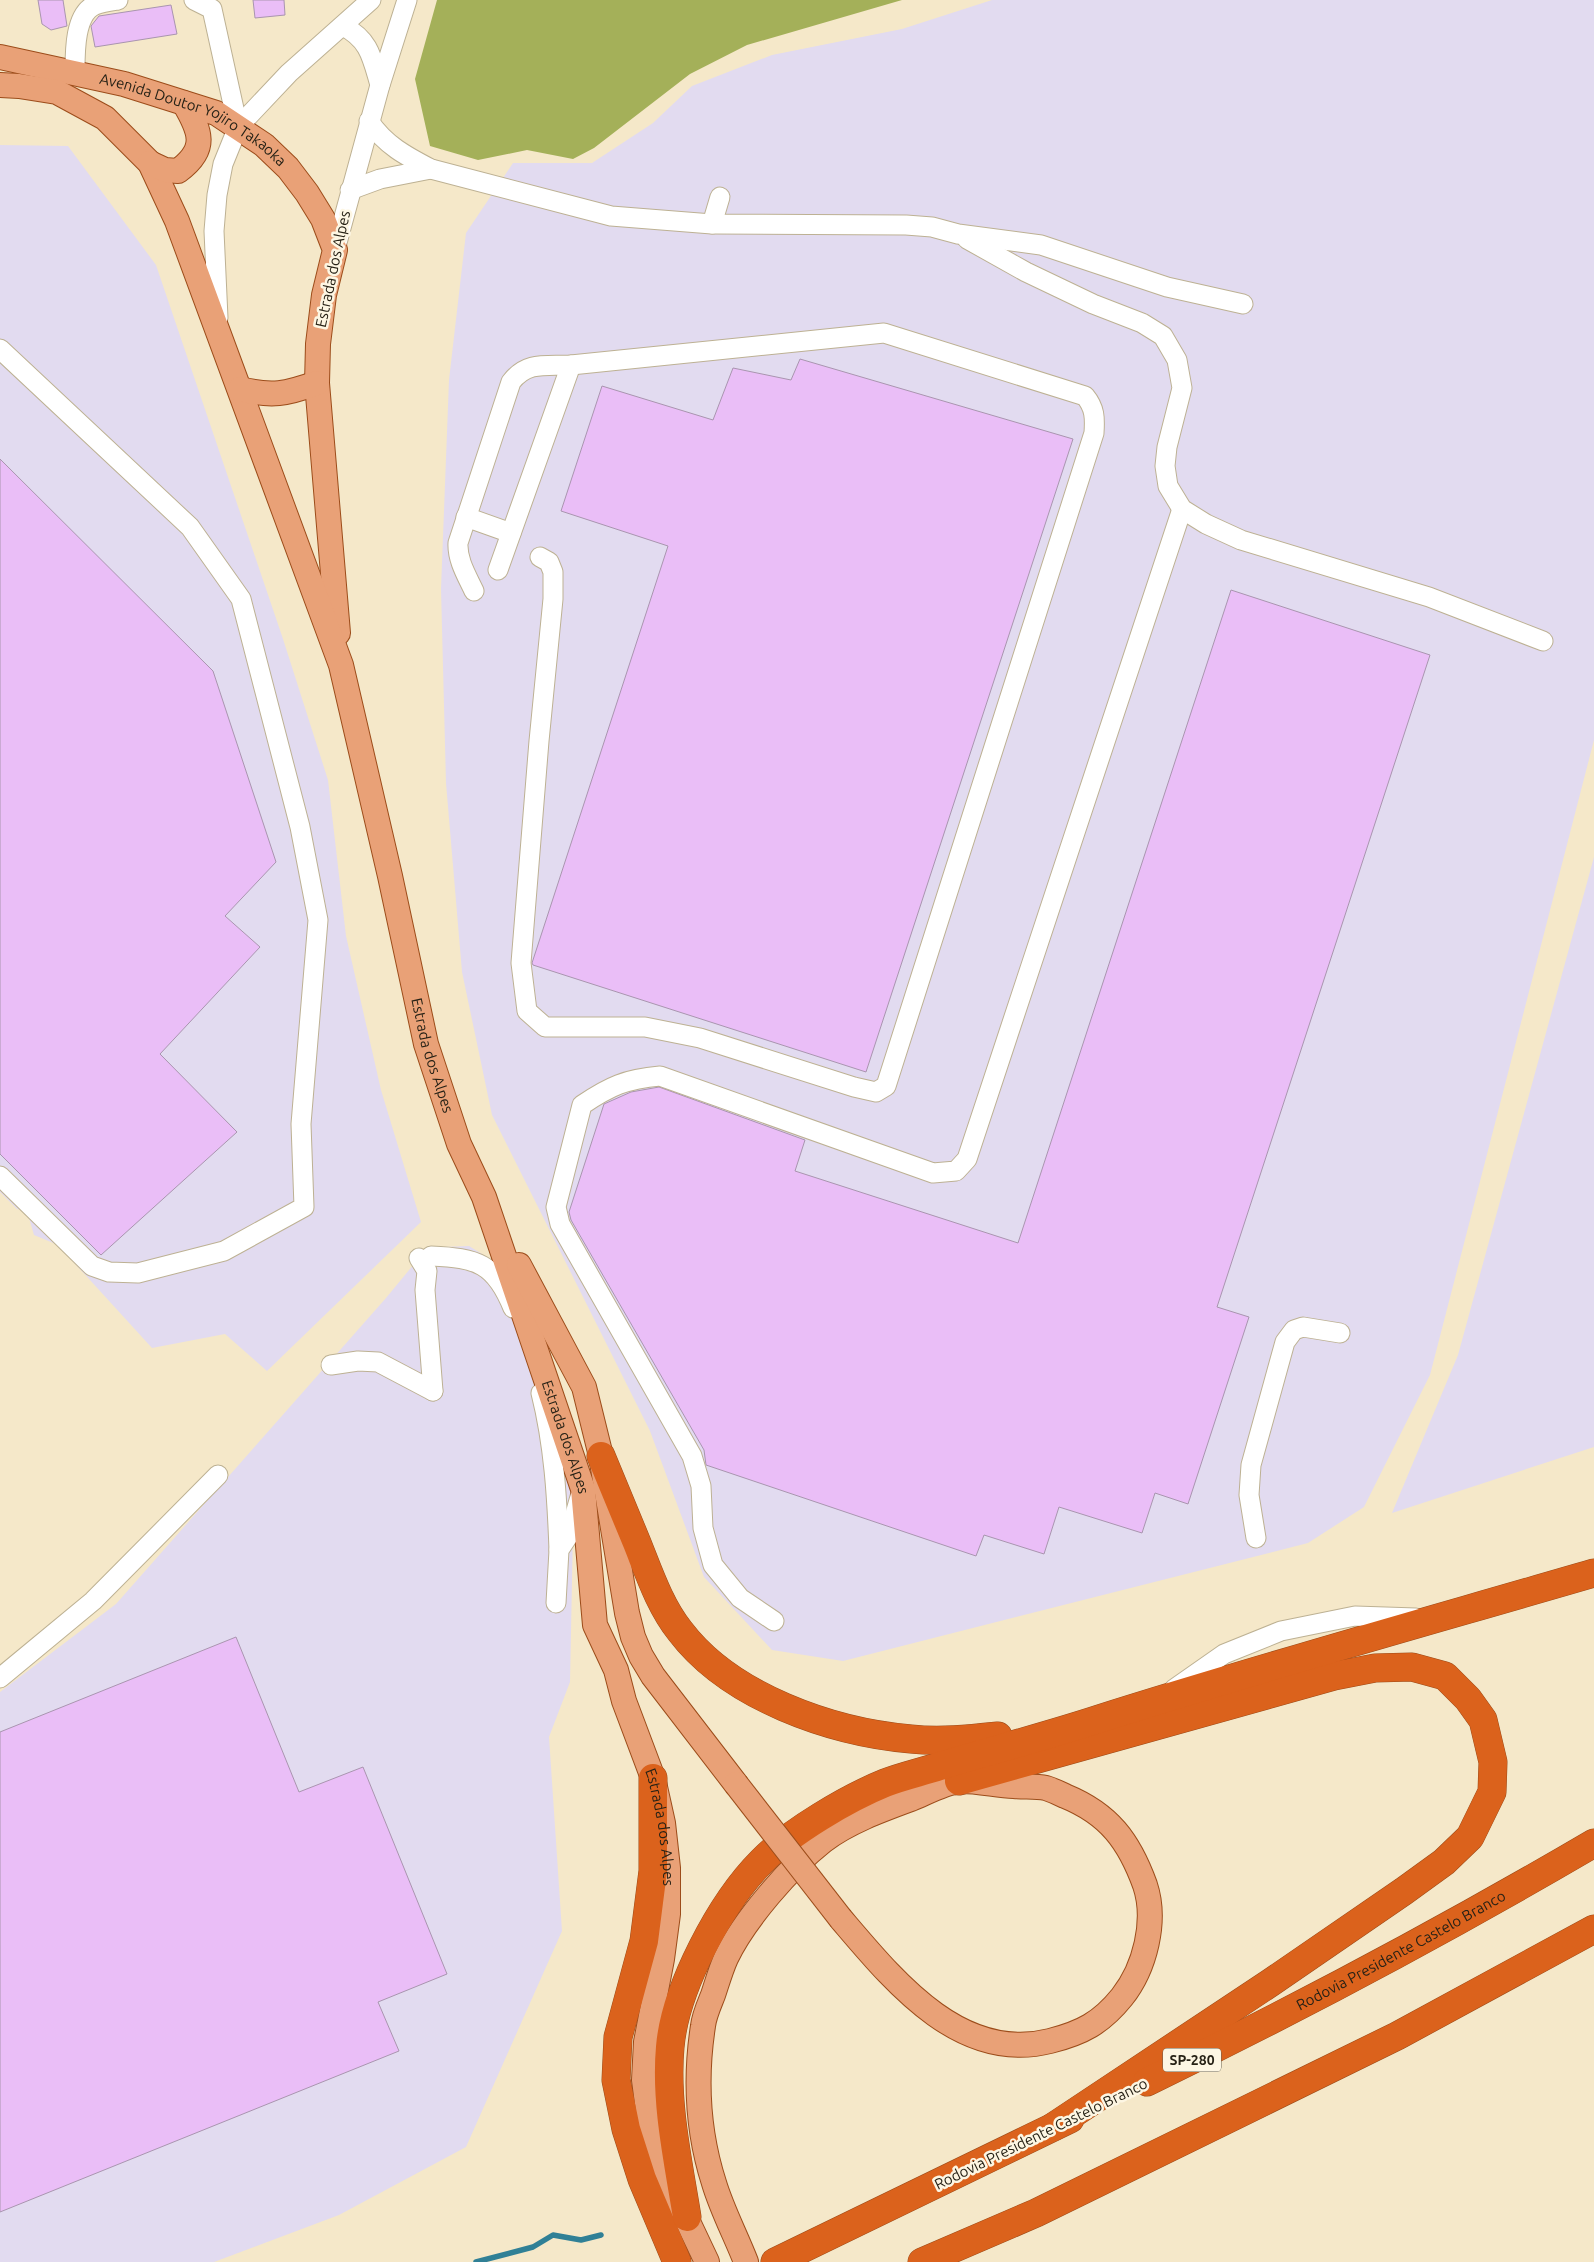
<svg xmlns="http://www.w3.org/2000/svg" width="1594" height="2262" font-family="Ubuntu,sans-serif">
	<rect width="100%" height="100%" fill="#f5e8c9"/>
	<!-- industrial -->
	<g fill="#e2dbf0">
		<polygon points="992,0 1594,0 1594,740 1430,1375 1364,1507 1308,1543 843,1661 772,1650 704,1577 650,1431 492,1115 462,972 446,783 441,589 449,380 466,233 513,163 592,163 653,123 692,86 772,55 902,29"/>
		<polygon points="0,145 68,146 156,265 283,639 328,780 346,936 381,1090 421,1222 267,1371 225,1334 152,1348 58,1245 34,1235 27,1211 17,1209 0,1192"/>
		<polygon points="1594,857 1594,1447 1392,1513 1458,1355"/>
		<polygon points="469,1246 482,1254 545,1364 574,1480 570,1682 549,1737 562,1931 466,2147 339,2215 214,2262 0,2262 0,1692 116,1604 386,1298 419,1258 443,1247"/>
	</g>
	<!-- forest -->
	<polygon fill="#a4b059" points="437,0 902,0 747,45 690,74 594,148 573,159 527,150 478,160 430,146 415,79"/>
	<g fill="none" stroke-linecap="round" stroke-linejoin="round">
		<!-- stream -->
		<polyline stroke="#308096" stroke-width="5.5" points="476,2262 533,2247 553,2235 581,2240 601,2235"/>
	</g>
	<!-- building -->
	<g fill="#eabef7" stroke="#a995af">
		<polygon points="38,0 63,0 67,26 51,30 42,24"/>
		<polygon points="253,0 284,0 285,15 255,18"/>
		<polygon points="171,5 177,34 95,47 91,26 99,16"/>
		<polygon points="800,359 1073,439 866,1072 533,965 532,963 668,546 561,511 602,386 713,420 733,368 791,380"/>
		<polygon points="0,459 213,671 276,862 225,916 260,947 160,1054 237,1132 101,1255 0,1154"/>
		<polygon points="1231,590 1430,655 1217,1307 1249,1317 1188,1504 1155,1493 1142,1533 1059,1507 1044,1554 984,1535 976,1556 706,1465 704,1450 571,1220 569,1212 604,1104 631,1092 659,1087 805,1140 795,1171 1018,1243"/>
		<polygon points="236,1637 299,1792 363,1767 447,1974 378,2002 399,2051 0,2212 0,1732"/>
	</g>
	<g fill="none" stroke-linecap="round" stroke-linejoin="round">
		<!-- minor casing -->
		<g stroke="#bdb193" stroke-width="21">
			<g id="minor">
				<polyline points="194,0 212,9 238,127 223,164 217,195 214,231 218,318"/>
				<path d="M343,26C370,40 372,58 380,85"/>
				<path d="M75,74C75,54 74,14 95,5C102,2 111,1 118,0"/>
				<path d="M369,121C385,145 406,156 431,169L611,216L712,224L906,225L932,227L958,234L1041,245L1167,287L1243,304"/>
				<polyline points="238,127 289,73 371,0"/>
				<polyline points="350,190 380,179 431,169"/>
				<polyline points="712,224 720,197"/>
				<polyline points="967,239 1026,272 1093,304 1142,323 1163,336 1177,360 1182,388 1167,447 1165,466 1168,486 1182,509 1206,524 1241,540 1429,597 1543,641"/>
				<polyline points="335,250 380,85 407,0"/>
				<polyline points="0,349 190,527 241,599 300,827 318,920 301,1124 304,1207 224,1251 138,1273 109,1272 92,1266 0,1176"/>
				<polyline points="466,517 511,533"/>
				<polyline points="498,570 571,365"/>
				<path d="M474,591C467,576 457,560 458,543L511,382C527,361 546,366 571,365L884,333L1085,396C1095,408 1095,418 1094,433L886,1086L876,1092L854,1087L700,1038L645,1027H545L527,1011L521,963L539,741L553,599V572L549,562L540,557"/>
				<path d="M431,1256C477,1258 495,1263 513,1308"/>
				<polyline points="419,1258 427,1271 425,1290 433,1391"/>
				<polyline points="331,1365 358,1361 378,1362 433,1391"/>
				<path d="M541,1393C554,1445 557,1497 559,1550"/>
				<polyline points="1256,1538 1249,1495 1251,1465 1285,1342 1294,1330 1303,1327 1340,1333"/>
				<polyline points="556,1603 559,1550 569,1535 580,1497"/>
				<path d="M774,1621L740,1598L713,1565L703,1528L701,1486L692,1456L560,1224L556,1207L582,1105C610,1086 626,1079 660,1076L933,1173L956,1171L967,1159L1182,509"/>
				<polyline points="0,1678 93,1601 218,1475"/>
				<polyline points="1174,1689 1224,1654 1281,1631 1355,1616 1416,1618"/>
			</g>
		</g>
		<!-- major casing -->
		<g stroke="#9c4c1a" stroke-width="26">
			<g id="major">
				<path id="s1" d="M0,57L124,84L216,113L264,145L288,168L307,193L323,219L335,250L324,295L318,344L317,383L338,633"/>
				<path id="s2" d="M0,85L19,86L57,92L105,118L150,163L177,221L341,665L390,876L426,1044L459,1144L484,1197L583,1489L595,1625L616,1670L624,1701L653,1778L663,1823L668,1868V1914L662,1959L646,2042L644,2080L650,2126L664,2171L707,2262"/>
				<path d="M150,163L165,170L178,171C208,149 201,132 184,103"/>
				<path d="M240,389C272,397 286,394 317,383"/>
				<polyline points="519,1265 584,1387 601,1456 627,1613 633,1637 641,1656 653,1676 736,1784"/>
				<path d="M746,2262C736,2236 722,2210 714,2183C698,2133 695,2078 703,2026C704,2016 709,2005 713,1995C717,1983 721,1969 726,1958C744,1920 790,1867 823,1841C848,1822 881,1810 911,1799C926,1793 945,1782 961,1781C978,1781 996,1785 1014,1786C1024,1787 1036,1786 1046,1788C1052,1790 1059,1793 1065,1796C1109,1814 1129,1841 1145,1885C1157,1921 1145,1968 1122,1997C1101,2023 1082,2033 1050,2041C960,2064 893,1980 841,1919"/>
			</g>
		</g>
		<!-- highway casing -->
		<g stroke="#9c4c1a" stroke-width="29">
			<g id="highway">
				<path d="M601,1456C613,1485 625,1514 637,1543C649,1573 660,1606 680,1631C730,1697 831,1732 911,1739C940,1742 969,1739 998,1736"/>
				<polyline points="653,1778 653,1871 644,1941 618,2037 616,2080 626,2129 642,2179 677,2262"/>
				<polyline points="959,1781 1334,1676 1375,1668 1412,1667 1445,1676 1468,1699 1483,1720 1493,1762 1492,1792 1470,1837 1444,1862 1404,1891 1270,1983 1053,2127"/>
				<path id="s3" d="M1147,2082C1299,2008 1449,1928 1594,1843"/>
				<path d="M687,2217C678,2161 665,2103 670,2047C675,1988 721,1902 762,1861C790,1832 848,1798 885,1783C903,1776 922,1772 940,1766C993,1750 1047,1736 1099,1719C1263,1667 1429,1621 1594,1573"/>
				<polyline points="775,2262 1070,2119"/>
				<polyline points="922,2262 1036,2213 1397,2036 1594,1929"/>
			</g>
		</g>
		<!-- minor -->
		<use href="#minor" stroke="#fff" stroke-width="19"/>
		<!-- major -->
		<use href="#major" stroke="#e9a177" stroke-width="24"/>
		<!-- highway -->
		<use href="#highway" stroke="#db621c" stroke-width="28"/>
		<!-- major-bridge casing -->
		<g stroke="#9c4c1a" stroke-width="26" stroke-linecap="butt">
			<polyline id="major-bridge" points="736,1784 841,1919"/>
		</g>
		<!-- major-bridge -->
		<use href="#major-bridge" stroke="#e9a177" stroke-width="24"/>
	</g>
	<g text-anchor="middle" stroke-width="5" stroke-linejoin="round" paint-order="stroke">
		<!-- shield labels -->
		<rect fill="#fdf6e3" stroke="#676254" stroke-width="1" x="1163" y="2048.5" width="58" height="23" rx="4"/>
		<g font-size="14" font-weight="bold" fill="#272216">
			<text x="1192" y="2065">SP-280</text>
		</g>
		<!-- street labels -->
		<g font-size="15" fill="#272216" stroke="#fdf6e3">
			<text dy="5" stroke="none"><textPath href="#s1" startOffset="205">Avenida Doutor Yojiro Takaoka</textPath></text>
			<text transform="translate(333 269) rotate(-78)" y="5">Estrada dos Alpes</text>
			<text dy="5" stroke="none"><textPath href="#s2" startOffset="1114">Estrada dos Alpes</textPath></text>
			<text dy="5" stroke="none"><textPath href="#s2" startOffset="1519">Estrada dos Alpes</textPath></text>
			<text dy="5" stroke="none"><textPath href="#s2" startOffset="1924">Estrada dos Alpes</textPath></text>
			<text dy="5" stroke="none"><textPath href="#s3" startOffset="286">Rodovia Presidente Castelo Branco</textPath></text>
			<text transform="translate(1041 2134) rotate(-26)" y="5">Rodovia Presidente Castelo Branco</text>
		</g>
	</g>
</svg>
